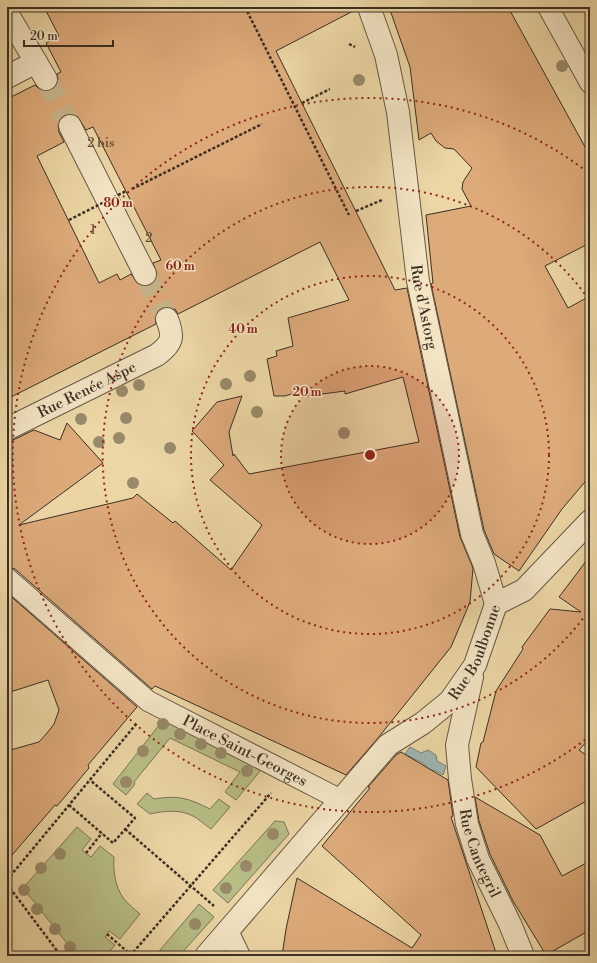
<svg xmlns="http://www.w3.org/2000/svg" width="597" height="963" font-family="'Libre Bodoni',serif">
	<rect width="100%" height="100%" fill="#ecd6a5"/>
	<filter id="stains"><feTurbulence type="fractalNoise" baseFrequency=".005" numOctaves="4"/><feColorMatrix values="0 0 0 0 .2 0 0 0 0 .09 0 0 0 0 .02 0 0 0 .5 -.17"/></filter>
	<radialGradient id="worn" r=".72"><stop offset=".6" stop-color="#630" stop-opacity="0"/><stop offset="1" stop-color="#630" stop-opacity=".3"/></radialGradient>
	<!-- green -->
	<g fill="#b8bd86" stroke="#7a7655">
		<polygon points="163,720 261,770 236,800 225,792 240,772 170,738 134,782 135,784 126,795 113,784"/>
		<path d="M147,793L154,799C179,795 188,798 210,809L219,799L230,807L211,829C205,825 199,819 193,816C180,809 163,811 150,814L137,804Z"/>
		<polygon points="275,821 284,822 289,834 228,903 213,890"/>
		<path d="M77,827L91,839L82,850L91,857L100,846L114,857C113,871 115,887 124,899C128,904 134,909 140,914L120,939L109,931L105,937L115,945L106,956H77L23,888Z"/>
		<polygon points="199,904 214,917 179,956 155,956"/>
	</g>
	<!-- water -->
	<polygon fill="#9eb6b3" stroke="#76807a" points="410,747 421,753 428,750 436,755 437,761 446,766 443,775 434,770 433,771 425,767 426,765 405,754"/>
	<!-- building -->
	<g fill="#ddaa7a" stroke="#3b2f24" fill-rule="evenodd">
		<path d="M44,7H357V9L276,51L395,290L407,288L460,537L473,568L470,602L451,647L378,738L346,775L155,686L152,689L15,569L7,567V441L13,440L34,430L60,440L67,423L103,463L19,525L133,498L137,494L173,523L175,521L231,570L262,525L210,480L224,465L192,431L217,402L242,396L229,432L233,456L234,454L249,474L419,442L403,377L345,394V391L307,396L304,390L285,396H274L267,359L277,356L276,351L293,346L288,318L349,300L320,242L178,314L175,309L170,307H162L158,311L155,316L156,324L7,399V99L35,85L40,90L46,91L52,90L57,85L58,79L57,74L61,72L46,43L59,36ZM71,114L77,116L86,130L93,127L161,260L153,263L157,275L155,281L150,285L144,286L139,285L131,274L120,280L117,274L99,283L37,156L64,142L59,132L58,125L59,120L64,115Z"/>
		<polygon points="389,7 508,7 590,156 590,243 545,266 568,308 590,296 590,476 562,509 519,571 494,554 484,530 431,284 433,283 426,215 471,206 462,189 463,182 472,168 454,149 445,148 436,141 431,133 419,140 410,67"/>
		<polygon points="590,556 590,738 579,750 590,758 590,799 536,829 476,767 481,743 483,742 496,691 523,649 522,647 550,609 581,612 559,597"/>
		<polygon points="7,593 137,707 88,765 89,768 57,806 55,805 7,861 7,751 39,742 47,733 54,724 59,710 48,680 7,693"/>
		<polygon points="401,752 448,780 453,816 451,817 497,956 282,956 286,929 297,878 412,948 421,935 322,846 370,788 368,787 396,755"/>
		<polygon points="475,797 540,835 562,876 590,861 590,930 546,955 513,901 490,854 479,821"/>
	</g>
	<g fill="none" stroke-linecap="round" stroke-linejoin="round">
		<!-- minor-tunnel -->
		<g stroke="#c9b58b" stroke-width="22" stroke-dasharray="22 11" stroke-linecap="butt">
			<polyline points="46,79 70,126"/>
			<polyline points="145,274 167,319"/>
		</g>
		<!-- pedestrian casing -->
		<g stroke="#675944" stroke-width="22">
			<g id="pedestrian">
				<polyline points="548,7 590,83"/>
				<path id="s1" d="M7,578L148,701L341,800"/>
				<polyline points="228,931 240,956"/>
			</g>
		</g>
		<!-- minor casing -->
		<g stroke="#675944" stroke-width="24">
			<g id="minor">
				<path id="s2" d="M369,7L386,55L398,112L418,281L444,402L472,534L484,563L496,604"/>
				<polyline points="7,13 46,79"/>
				<polyline points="7,77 36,62"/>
				<polyline points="70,126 145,274"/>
				<path id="s3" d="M7,429L157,355C173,343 174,337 167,319"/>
				<path id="s4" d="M472,677L457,745L460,779L467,824L478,859L510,924L523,956"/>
				<path id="s5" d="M206,956L388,745L423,723L450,701L475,665L496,604L524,590L590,521"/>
			</g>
		</g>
		<!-- path -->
		<g stroke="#3b2f24" stroke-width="2.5" stroke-dasharray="3 2" stroke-linecap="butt">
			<polyline points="245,7 349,215"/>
			<polyline points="349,44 355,47"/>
			<polyline points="302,103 330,89"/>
			<polyline points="132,189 262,124"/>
			<polyline points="356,211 382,200"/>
			<polyline points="69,805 113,843 135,818 90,780"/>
			<polyline points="125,829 214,906"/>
			<polyline points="86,853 102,833"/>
			<polyline points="7,880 137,723"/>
			<polyline points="7,884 61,956"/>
			<polyline points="107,934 131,955"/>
			<polyline points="130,956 271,793"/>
		</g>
		<!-- pedestrian -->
		<use href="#pedestrian" stroke="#f3e4c4" stroke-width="20"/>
		<!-- minor -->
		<use href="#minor" stroke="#f3e4c4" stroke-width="22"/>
		<!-- path-bridge -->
		<polyline stroke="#3b2f24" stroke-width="2.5" stroke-dasharray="3 2" stroke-linecap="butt" points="69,220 126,191"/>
	</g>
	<!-- trees -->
	<g fill="#988a69">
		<circle cx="562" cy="66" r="6"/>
		<circle cx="359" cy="80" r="6"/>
		<circle cx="250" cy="376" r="6"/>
		<circle cx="226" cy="384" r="6"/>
		<circle cx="139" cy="385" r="6"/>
		<circle cx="122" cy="391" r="6"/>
		<circle cx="257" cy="412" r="6"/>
		<circle cx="126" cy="418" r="6"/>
		<circle cx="81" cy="419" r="6"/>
		<circle cx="344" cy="433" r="6"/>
		<circle cx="119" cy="438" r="6"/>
		<circle cx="99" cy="442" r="6"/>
		<circle cx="170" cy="448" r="6"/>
		<circle cx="133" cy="483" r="6"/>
		<circle cx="163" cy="724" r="6"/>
		<circle cx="180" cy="734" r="6"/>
		<circle cx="201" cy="744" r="6"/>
		<circle cx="143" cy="751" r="6"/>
		<circle cx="221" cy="753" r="6"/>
		<circle cx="247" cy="771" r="6"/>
		<circle cx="126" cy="782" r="6"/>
		<circle cx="273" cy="834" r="6"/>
		<circle cx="60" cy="854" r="6"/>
		<circle cx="246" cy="866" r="6"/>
		<circle cx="41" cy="868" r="6"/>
		<circle cx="226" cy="888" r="6"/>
		<circle cx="24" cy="890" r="6"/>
		<circle cx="37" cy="909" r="6"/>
		<circle cx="195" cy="924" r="6"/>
		<circle cx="55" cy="929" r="6"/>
		<circle cx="70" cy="947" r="6"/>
	</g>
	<!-- distance rings -->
	<circle cx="370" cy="455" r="89" fill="#8f2418" fill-opacity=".12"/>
	<g fill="none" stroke="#8f2418" stroke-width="2" stroke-dasharray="2 4">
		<circle cx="370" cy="455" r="89"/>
		<circle cx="370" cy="455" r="179"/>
		<path d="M590 609A268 268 0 1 1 590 301"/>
		<path d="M590 736A357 357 0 1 1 590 174"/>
	</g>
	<g text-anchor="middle" stroke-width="3" stroke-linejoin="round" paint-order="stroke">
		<!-- number labels -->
		<g font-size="13" fill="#644e3a">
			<text x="101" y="147">2 bis</text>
			<text x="93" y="234">1</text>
			<text x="149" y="242">2</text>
		</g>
		<!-- street labels -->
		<g font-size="15" fill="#3b2f24" stroke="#f3e4c4">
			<text dy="5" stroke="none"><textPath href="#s2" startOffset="306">Rue d'Astorg</textPath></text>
			<text dy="5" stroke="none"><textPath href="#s3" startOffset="89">Rue Renée Aspe</textPath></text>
			<text dy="5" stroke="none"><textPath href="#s5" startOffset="410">Rue Boulbonne</textPath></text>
			<text dy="5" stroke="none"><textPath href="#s1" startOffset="296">Place Saint-Georges</textPath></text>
			<text dy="5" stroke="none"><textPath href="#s4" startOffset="181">Rue Cantegril</textPath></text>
		</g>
	</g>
	<circle cx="370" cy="455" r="6" fill="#8f2418" stroke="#f3e4c4" stroke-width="2"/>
	<g font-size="12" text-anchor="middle" font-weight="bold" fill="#8f2418" stroke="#f3e4c4" stroke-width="3" stroke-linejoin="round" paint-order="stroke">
		<text x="118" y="207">80 m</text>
		<text x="180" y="270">60 m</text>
		<text x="243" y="333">40 m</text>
		<text x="307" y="396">20 m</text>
	</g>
	<!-- margin -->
	<rect width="597" height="963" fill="none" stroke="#ecd6a5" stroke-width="24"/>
	<rect x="8" y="8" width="581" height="947" fill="none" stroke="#3b2f24" stroke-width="2"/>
	<rect x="12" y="12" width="573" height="939" fill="none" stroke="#3b2f24"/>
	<!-- scale -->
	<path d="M24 40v6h89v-6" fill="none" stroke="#3b2f24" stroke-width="2"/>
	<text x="30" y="40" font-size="12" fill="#3b2f24" stroke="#f3e4c4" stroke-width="3" paint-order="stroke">20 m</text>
	<rect width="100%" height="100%" filter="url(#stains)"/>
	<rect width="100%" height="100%" fill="url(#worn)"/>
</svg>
